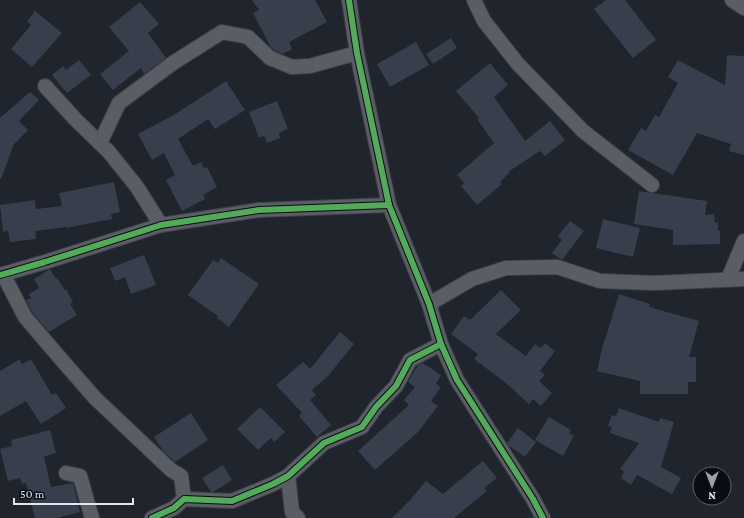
<svg xmlns="http://www.w3.org/2000/svg" width="744" height="518" font-family="'Crimson Pro',serif">
	<rect width="100%" height="100%" fill="#20242c"/>
	<!-- building -->
	<g fill="#373e4c">
		<polygon points="252,0 315,0 327,22 289,42 292,49 283,54 275,51 270,46 253,13 259,10"/>
		<polygon points="606,0 625,0 656,40 633,58 594,9"/>
		<polygon points="140,2 159,24 148,33 166,58 144,74 141,68 113,90 100,74 129,51 109,27"/>
		<polygon points="35,11 62,33 32,67 11,49 31,25 27,21"/>
		<polygon points="451,38 457,48 433,64 426,54"/>
		<polygon points="416,42 429,65 390,87 377,64"/>
		<polygon points="727,55 744,56 744,155 729,151 731,144 697,133 673,175 628,150 641,128 646,131 655,115 659,117 678,83 668,77 678,60 725,85"/>
		<polygon points="79,60 91,75 67,93 52,75 63,66 66,70"/>
		<polygon points="490,63 508,85 494,97 525,141 550,121 565,140 545,156 540,151 508,172 509,173 500,182 502,184 477,205 461,186 464,183 457,175 494,143 477,119 479,118 456,91"/>
		<polygon points="226,81 245,110 215,129 208,119 178,139 193,166 201,162 204,168 207,167 217,187 203,195 205,199 182,211 166,180 175,175 164,153 152,160 138,134 177,113"/>
		<polygon points="30,92 39,100 19,121 28,130 14,144 1,179 0,179 0,118"/>
		<polygon points="277,101 288,129 279,133 280,138 267,143 264,136 259,138 249,112"/>
		<polygon points="114,182 120,212 111,214 112,219 66,228 66,227 35,231 36,239 10,242 8,231 3,232 0,205 35,200 36,209 62,206 59,193"/>
		<polygon points="639,191 707,201 705,215 714,214 715,223 718,222 718,231 720,231 720,244 673,245 673,230 634,224"/>
		<polygon points="603,219 640,228 633,257 596,248"/>
		<polygon points="570,221 584,231 562,260 552,253 562,240 558,236"/>
		<polygon points="144,255 156,285 131,294 125,277 115,281 110,268"/>
		<polygon points="221,258 259,284 229,327 217,318 218,316 188,295 213,260 218,263"/>
		<polygon points="50,269 56,279 57,278 65,290 66,289 73,302 70,304 77,315 49,332 32,312 26,300 31,298 29,294 39,288 34,279"/>
		<polygon points="501,290 521,310 496,334 526,356 535,344 541,348 545,343 555,351 540,371 545,375 539,381 552,393 541,406 533,399 529,404 506,383 474,359 478,354 451,334 464,316 470,320"/>
		<polygon points="619,294 650,304 649,307 699,321 689,357 696,357 696,382 688,382 688,394 640,394 640,381 597,371 604,340 605,340"/>
		<polygon points="340,332 354,344 328,376 312,390 316,395 310,400 331,425 317,437 299,416 302,413 276,385 303,362 310,369"/>
		<polygon points="20,359 22,364 31,359 52,395 56,393 66,408 41,424 26,401 0,416 0,371"/>
		<polygon points="423,363 441,375 436,384 441,387 431,401 438,406 418,432 375,470 358,451 409,405 404,400 415,387 408,382 418,365"/>
		<polygon points="260,407 285,432 274,442 271,438 258,450 237,429"/>
		<polygon points="619,408 659,422 660,418 674,422 661,467 681,478 672,494 637,475 631,485 621,478 624,472 620,469 639,443 610,433 612,427 608,426 612,415 616,416"/>
		<polygon points="191,413 208,440 175,462 164,452 154,437"/>
		<polygon points="549,417 571,430 569,433 574,436 563,456 535,440"/>
		<polygon points="518,428 536,442 525,457 509,446 507,443"/>
		<polygon points="50,430 56,453 44,457 51,487 73,483 80,512 56,518 35,518 26,483 22,484 20,478 8,481 0,449 12,446 11,440"/>
		<polygon points="483,461 497,478 484,488 487,491 454,518 392,518 410,500 426,481 443,494"/>
		<polygon points="223,465 232,480 213,492 211,492 202,478"/>
	</g>
	<g fill="none" stroke-linecap="round" stroke-linejoin="round">
		<!-- street casing -->
		<g stroke="#3e4148" stroke-width="16">
			<g id="street">
				<polyline points="349,0 357,53 389,205 429,304 441,344 457,380 533,499 543,518"/>
				<polyline points="474,0 484,21 518,64 583,131 652,185"/>
				<polyline points="732,0 744,8"/>
				<polyline points="45,86 75,119 109,152 137,187 161,225"/>
				<polyline points="100,143 119,103 173,63 222,32 248,37 270,58 292,67 310,66 357,53"/>
				<polyline points="3,274 25,317 60,358 95,398 171,470 181,476 184,499"/>
				<polyline points="0,275 45,262 161,225 259,210 389,205"/>
				<polyline points="728,279 744,241"/>
				<polyline points="429,304 472,279 506,268 557,267 600,281 654,283 744,279"/>
				<polyline points="66,473 80,476 92,518"/>
				<polyline points="288,476 292,512 298,518"/>
				<polyline points="152,518 174,508 184,499 232,501 273,484 288,476 324,443 362,427 376,407 396,386 410,360 441,344"/>
			</g>
		</g>
		<!-- street -->
		<use href="#street" stroke="#5a5e64" stroke-width="14"/>
		<!-- cycleway casing -->
		<g stroke="#090d13" stroke-width="8">
			<g id="cycleway">
				<polyline points="349,0 357,53 389,205 429,304 441,344 457,380 533,499 543,518"/>
				<polyline points="0,275 45,262 161,225 259,210 389,205"/>
				<polyline points="152,518 174,508 184,499 232,501 273,484 288,476 324,443 362,427 376,407 396,386 410,360 441,344"/>
			</g>
		</g>
		<!-- cycleway -->
		<use href="#cycleway" stroke="#51ab58" stroke-width="6"/>
	</g>
	<!-- north arrow -->
	<g transform="translate(712 486) rotate(180)"><circle r="19" fill="#090d13" stroke="#5f646b"/>
	<path d="M0-3L7 15L0 10L-7 15Z" fill="#9da3ab"/>
	<text y="-6" font-size="11" font-weight="bold" text-anchor="middle" fill="#e1e7f0">N</text>
	</g>
	<!-- scale -->
	<path d="M14 498v6h119v-6" fill="none" stroke="#e1e7f0" stroke-width="2"/>
	<text x="20" y="498" font-size="12" fill="#e1e7f0" stroke="#090d13" stroke-width="3" paint-order="stroke">50 m</text>
</svg>
